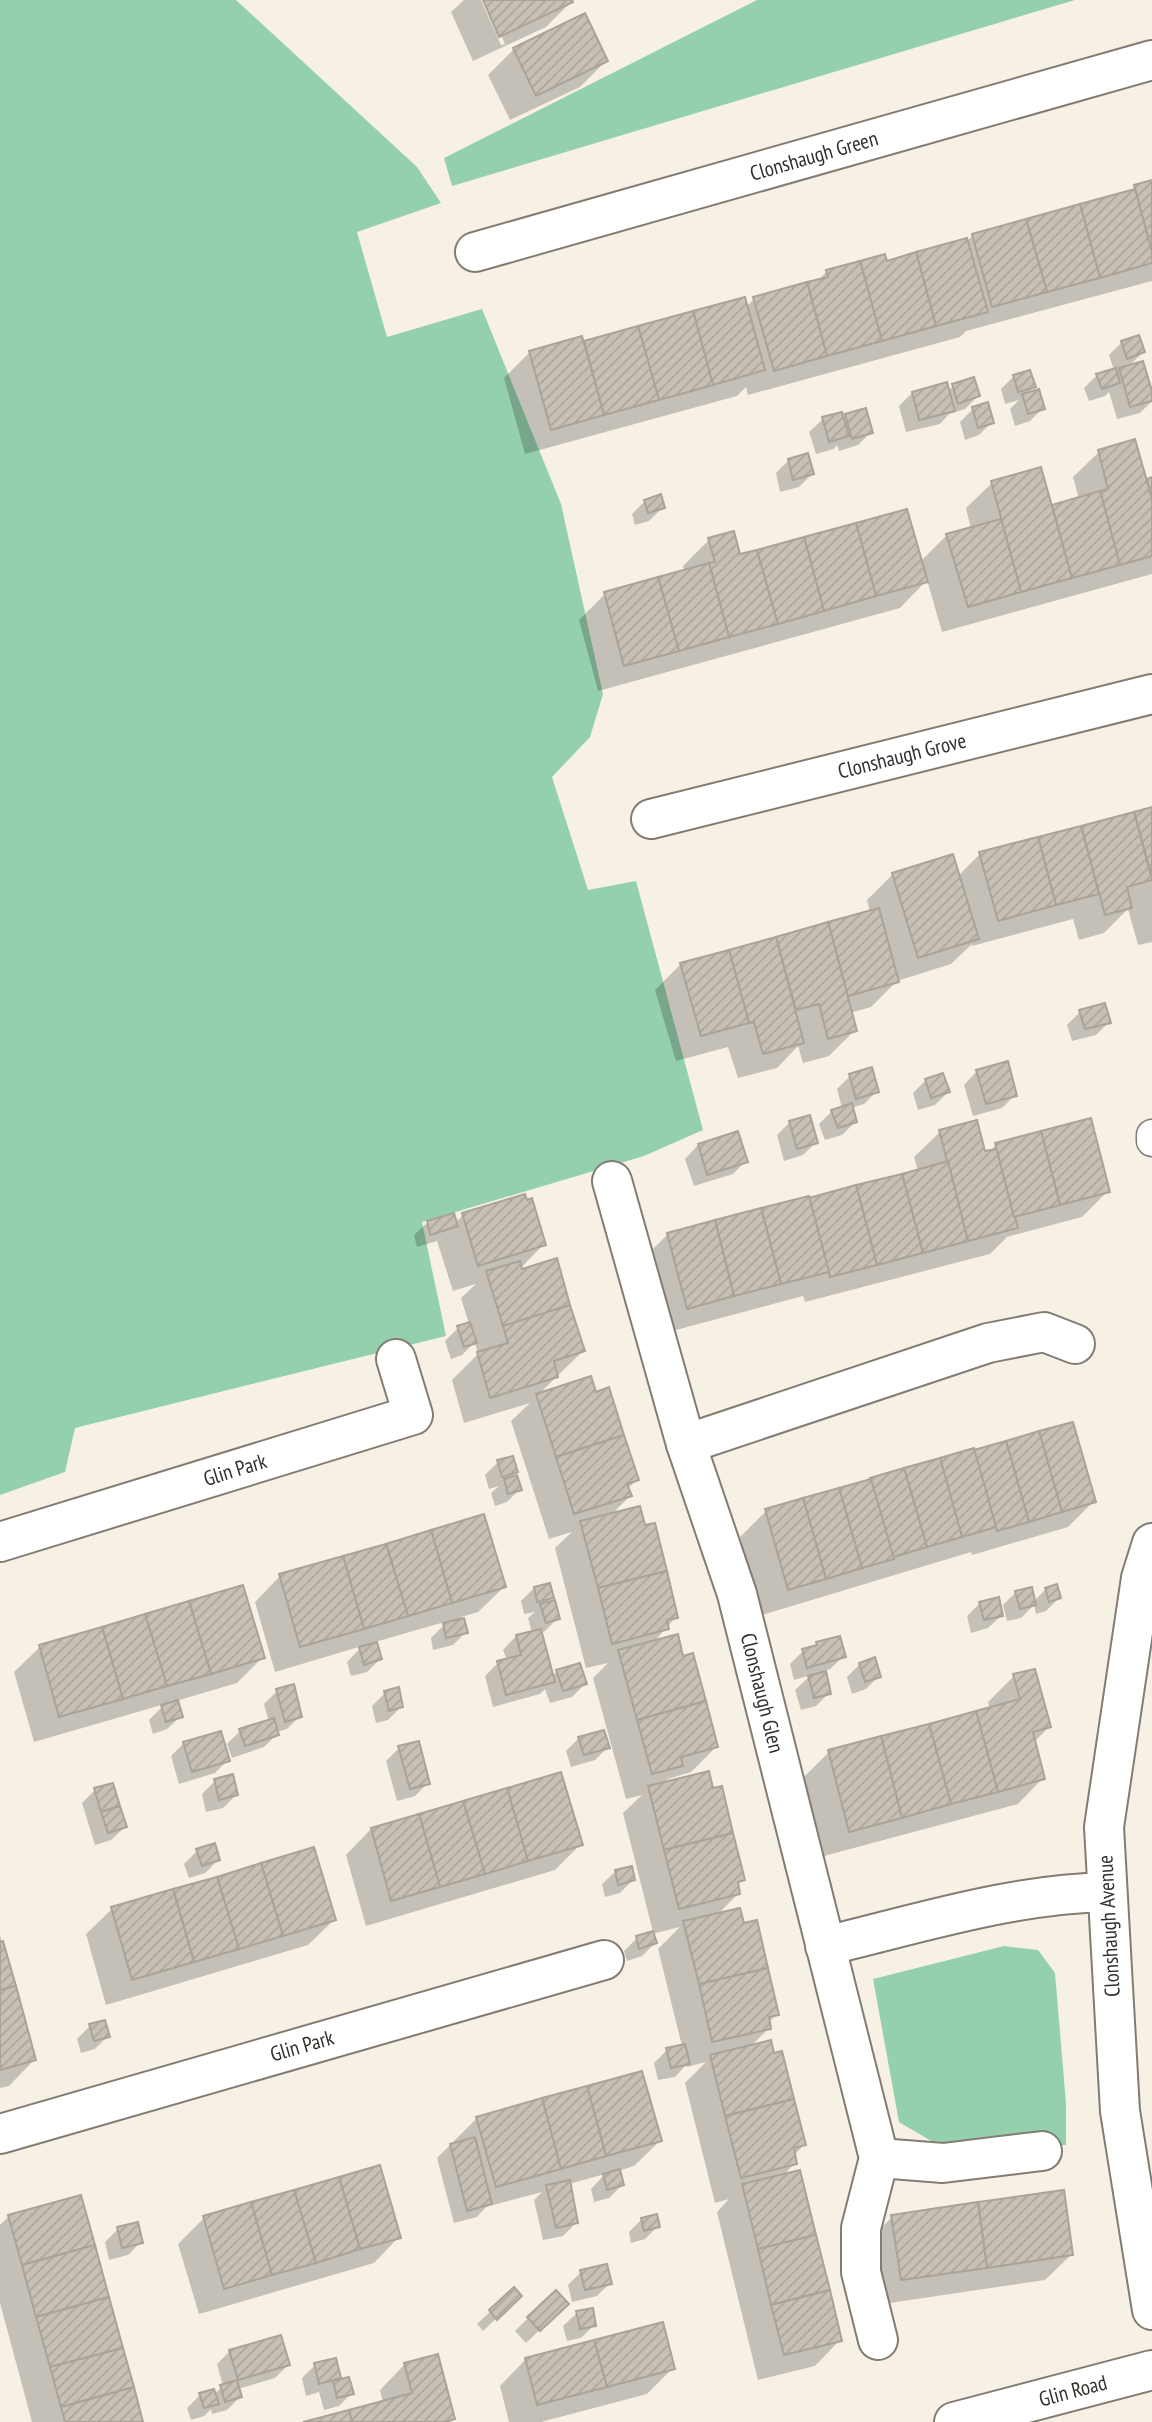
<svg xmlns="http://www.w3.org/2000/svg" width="1152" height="2422" font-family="'PT Sans Narrow',sans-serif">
	<defs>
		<pattern id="building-hatch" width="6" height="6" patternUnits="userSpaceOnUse" patternTransform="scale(1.75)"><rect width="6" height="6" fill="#c6c0b5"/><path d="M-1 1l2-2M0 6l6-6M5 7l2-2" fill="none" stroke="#aba59c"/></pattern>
	</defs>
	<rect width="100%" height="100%" fill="#f7f1e5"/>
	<!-- grass -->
	<g fill="#95d0ae">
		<polygon points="0,0 236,0 417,167 441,203 357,232 387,337 482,309 561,504 603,694 590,737 552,777 588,890 636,881 703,1130 644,1156 422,1222 446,1336 75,1428 65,1472 0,1495"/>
		<polygon points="757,0 1075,0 452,186 444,158"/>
		<polygon points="1004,1946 1038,1950 1055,1973 1066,2103 1066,2145 943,2148 899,2122 873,1979"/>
	</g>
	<!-- shadow -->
	<g fill="#0003">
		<polygon points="464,0 481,0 501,45 505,44 485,0 571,2 546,27 473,61 451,12"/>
		<polygon points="514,49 606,61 580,87 510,120 488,75"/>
		<polygon points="1152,182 1152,281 966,331 960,337 748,395 746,387 737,396 525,454 504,378 530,352 583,343 743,299 746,307 754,299 817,282 827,271 885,263 966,242 973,235 1129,192 1135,187"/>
		<polygon points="1122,342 1143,352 1128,367 1152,397 1152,401 1140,413 1117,419 1109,392 1105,396 1089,401 1084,388 1097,375 1114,370 1109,355"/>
		<polygon points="1014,376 1034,387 1025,395 1043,408 1030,421 1015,426 1010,409 1019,400 1005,404 1001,389"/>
		<polygon points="953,386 978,396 965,409 949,414 940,424 906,432 899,406 912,393 948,391"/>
		<polygon points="973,409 992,422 979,435 965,440 960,422"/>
		<polygon points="841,414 842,419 846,415 871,432 858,445 839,451 837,445 834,449 816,454 809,432 823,419"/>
		<polygon points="1099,452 1145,481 1152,479 1152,574 942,632 927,580 900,608 598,691 579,620 605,594 685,572 683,566 709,540 739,556 920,562 947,535 971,529 966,508 992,483 1051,507 1079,499 1073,477"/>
		<polygon points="789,460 812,474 799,487 780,492 776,473"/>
		<polygon points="645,501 663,507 649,521 635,525 632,514"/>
		<polygon points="1152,809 1152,942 1138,945 1128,909 1104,933 1079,940 1073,919 972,946 972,944 951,964 897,981 871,1007 850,1013 855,1030 829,1056 803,1063 798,1046 777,1068 738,1078 728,1047 676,1061 655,990 681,964 870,912 867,900 892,875 958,876 980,854"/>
		<polygon points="1080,1012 1109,1022 1096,1035 1072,1041 1067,1025"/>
		<polygon points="977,1071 1015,1095 1002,1108 973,1116 964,1085"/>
		<polygon points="850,1076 877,1091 864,1104 851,1108 855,1122 842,1135 825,1140 819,1124 832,1111 842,1108 837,1089"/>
		<polygon points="926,1080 948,1092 935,1105 918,1110 913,1093"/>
		<polygon points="790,1122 816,1142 803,1155 784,1161 777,1135"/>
		<polygon points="940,1132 984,1153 989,1152 996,1145 1108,1191 1082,1217 1007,1237 990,1254 805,1302 803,1296 661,1334 642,1260 668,1234 918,1171 914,1157"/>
		<polygon points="698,1145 746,1161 733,1174 694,1186 685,1159"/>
		<polygon points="463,1215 544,1244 517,1272 583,1351 538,1395 637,1480 627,1489 630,1496 611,1515 676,1617 653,1643 682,1658 716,1747 691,1772 668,1779 663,1784 743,1879 737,1885 738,1894 716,1916 777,2014 768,2023 769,2028 750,2047 804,2145 794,2155 795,2163 783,2176 840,2340 815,2366 758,2380 717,2212 729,2199 715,2203 685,2083 706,2062 687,2067 686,2065 675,2077 658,2080 654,2063 667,2050 682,2046 658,1949 680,1927 652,1934 655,1943 642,1956 627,1961 624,1951 637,1938 653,1932 623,1813 642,1795 626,1799 593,1678 608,1663 586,1668 555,1548 572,1532 549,1539 511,1421 530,1403 464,1423 452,1380 478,1354 475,1342 462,1355 451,1359 445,1341 458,1328 469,1324 461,1298 476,1284 453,1291 437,1241 417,1247 414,1235 428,1222 455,1223"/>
		<polygon points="498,1462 516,1472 509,1479 520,1489 507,1502 495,1506 491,1493 499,1486 489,1489 485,1475"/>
		<polygon points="1094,1501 1068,1527 972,1555 971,1552 762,1615 740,1537 766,1511"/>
		<polygon points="280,1576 504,1587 478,1612 461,1617 466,1632 453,1645 433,1650 431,1638 448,1621 375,1642 380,1659 367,1672 351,1676 347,1662 362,1646 275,1672 255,1602"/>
		<polygon points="534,1588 552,1597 546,1604 558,1618 545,1631 540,1633 552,1677 557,1671 585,1684 572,1697 550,1703 545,1689 540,1694 493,1707 485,1676 498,1663 507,1660 503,1650 516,1636 532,1633 528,1618 535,1612 524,1614 521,1601"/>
		<polygon points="1046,1589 1059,1598 1046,1611 1036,1614 1034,1605 1021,1618 1007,1621 1003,1605 1016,1592 1033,1602"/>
		<polygon points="980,1603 1002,1615 988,1628 971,1633 967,1616"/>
		<polygon points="817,1644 844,1656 830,1669 824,1671 829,1693 816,1706 801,1710 795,1690 811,1675 794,1680 790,1664 803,1651 813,1648"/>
		<polygon points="40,1647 263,1657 237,1683 176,1701 181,1716 167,1729 153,1734 149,1720 165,1704 34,1742 14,1672"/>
		<polygon points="860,1664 879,1676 866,1689 852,1694 847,1677"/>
		<polygon points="1014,1676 1049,1727 1034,1742 1043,1778 1018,1804 824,1856 803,1778 829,1752 990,1709 988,1702"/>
		<polygon points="277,1691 300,1716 287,1729 277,1732 277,1734 264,1747 232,1758 227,1744 240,1731 269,1722 264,1704"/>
		<polygon points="385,1693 401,1707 388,1720 376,1723 372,1706"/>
		<polygon points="579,1738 608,1747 595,1760 571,1767 566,1751"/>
		<polygon points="184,1743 228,1760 215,1773 179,1784 171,1756"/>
		<polygon points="399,1748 428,1783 415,1796 397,1801 386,1761"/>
		<polygon points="215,1781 236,1795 223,1808 206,1812 202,1794"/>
		<polygon points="95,1790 125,1827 111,1840 95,1845 82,1803"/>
		<polygon points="371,1829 581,1844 555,1870 366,1926 346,1855"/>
		<polygon points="197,1851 218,1860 205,1873 189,1878 184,1864"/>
		<polygon points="616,1871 633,1880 620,1893 605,1897 602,1884"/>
		<polygon points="112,1909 334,1920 308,1945 106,2005 86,1934"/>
		<polygon points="0,1935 34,2060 9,2086 0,2088"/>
		<polygon points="104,2022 108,2036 95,2049 81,2053 77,2039 90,2026"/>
		<polygon points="477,2118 660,2141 634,2166 618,2171 622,2185 609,2198 594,2202 591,2189 605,2174 569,2184 576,2223 563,2236 543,2240 534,2200 542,2192 486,2207 477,2217 454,2223 437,2158"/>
		<polygon points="9,2216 141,2422 32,2422 0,2303 0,2225"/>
		<polygon points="892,2217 1071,2255 1045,2280 876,2305 866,2243"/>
		<polygon points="204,2218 399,2237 374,2263 199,2314 178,2244"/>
		<polygon points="642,2219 658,2226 645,2239 631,2243 629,2232"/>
		<polygon points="118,2229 141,2242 128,2255 109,2260 105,2242"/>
		<polygon points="581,2272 610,2283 597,2296 572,2302 568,2285"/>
		<polygon points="514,2289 520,2296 483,2331 477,2324"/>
		<polygon points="577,2313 594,2325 581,2338 567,2341 563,2326"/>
		<polygon points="553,2317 526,2343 515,2331 528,2318"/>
		<polygon points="661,2324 673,2368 647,2394 541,2422 509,2422 500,2386 525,2360"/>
		<polygon points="230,2351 288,2365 275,2378 238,2389 240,2397 227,2410 212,2414 211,2409 204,2416 191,2420 187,2408 200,2395 214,2394 223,2386 217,2364"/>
		<polygon points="334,2360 340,2381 352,2393 339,2406 324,2410 319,2392 306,2396 302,2378 315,2365"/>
		<polygon points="405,2364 453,2419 450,2422 310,2422 383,2403 380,2390"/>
	</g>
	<!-- building -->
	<g fill="url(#building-hatch)" stroke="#a9a398" stroke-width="2">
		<polygon points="483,0 572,0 573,2 499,37"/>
		<polygon points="585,13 608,61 536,96 513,48"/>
		<polygon points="1152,180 1152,252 1134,185"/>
		<polygon points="1135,189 1152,252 1152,263 1100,278 1080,204"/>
		<polygon points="1080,204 1100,278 1047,292 1026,219"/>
		<polygon points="1026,219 1047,292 992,307 972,234"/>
		<polygon points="967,238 988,312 936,326 916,252"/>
		<polygon points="916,252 936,326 882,341 860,261 885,254 887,261"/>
		<polygon points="860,261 882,341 827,356 807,282 828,277 826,270"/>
		<polygon points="807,282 827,356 774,371 753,297"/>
		<polygon points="745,297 765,370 713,385 693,311"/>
		<polygon points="693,311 713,385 659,400 638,326"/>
		<polygon points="638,326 659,400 604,415 584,341"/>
		<polygon points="1139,335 1145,352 1127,359 1121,341"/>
		<polygon points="582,336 604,415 551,430 529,351"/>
		<polygon points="1143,361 1152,391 1152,401 1130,407 1119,368"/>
		<polygon points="1116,368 1120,383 1102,389 1096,374"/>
		<polygon points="1030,370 1036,387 1018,392 1013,375"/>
		<polygon points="974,377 980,396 958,404 952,384"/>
		<polygon points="947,382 955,411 919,420 912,392"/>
		<polygon points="1039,389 1045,409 1028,414 1022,394"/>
		<polygon points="988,402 994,423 978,428 972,407"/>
		<polygon points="866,408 873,433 852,439 845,414"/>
		<polygon points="842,412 849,436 829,442 822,417"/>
		<polygon points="1135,439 1152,499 1152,556 1120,565 1100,491 1108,489 1098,450"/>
		<polygon points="808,453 814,474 793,480 788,459"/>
		<polygon points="1041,467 1072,578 1021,592 991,481"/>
		<polygon points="1152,477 1152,499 1147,479"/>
		<polygon points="1100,491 1120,565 1072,578 1052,505"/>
		<polygon points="661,494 665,508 648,513 644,500"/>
		<polygon points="907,509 928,582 876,596 856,523"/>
		<polygon points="1001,519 1021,592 968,607 946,534"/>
		<polygon points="856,523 876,596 824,611 804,537"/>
		<polygon points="734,531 740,554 757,550 778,624 729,637 709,563 715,562 708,538"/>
		<polygon points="804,537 824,611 778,624 757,550"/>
		<polygon points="709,563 729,637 679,651 658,577"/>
		<polygon points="658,577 679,651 624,666 604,592"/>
		<polygon points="1152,807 1152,877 1134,812"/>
		<polygon points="1134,812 1152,880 1127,887 1132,908 1105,915 1081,826"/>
		<polygon points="1081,826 1099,894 1056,905 1038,837"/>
		<polygon points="1038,837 1056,905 998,921 979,852"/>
		<polygon points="953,854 979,939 918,958 892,873"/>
		<polygon points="879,908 899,982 848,996 828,922"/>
		<polygon points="828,922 857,1031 828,1039 819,1004 796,1010 776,937"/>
		<polygon points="776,937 804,1043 763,1054 754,1022 749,1023 729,950"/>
		<polygon points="729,950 749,1023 701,1036 680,963"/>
		<polygon points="1105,1003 1111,1023 1085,1029 1079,1010"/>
		<polygon points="1008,1061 1017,1096 986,1104 976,1070"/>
		<polygon points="872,1067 879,1092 856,1099 849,1074"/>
		<polygon points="943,1073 950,1092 931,1098 925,1079"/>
		<polygon points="852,1103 857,1122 838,1128 831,1110"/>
		<polygon points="810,1115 818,1143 797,1149 789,1121"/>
		<polygon points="1091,1118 1110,1192 1060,1205 1041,1131"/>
		<polygon points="977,1120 985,1151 997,1149 1018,1228 968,1241 939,1130"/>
		<polygon points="738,1131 748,1162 707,1175 698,1144"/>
		<polygon points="1041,1131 1060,1205 1014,1217 995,1143"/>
		<polygon points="948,1161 968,1241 923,1253 902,1174"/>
		<polygon points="902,1174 923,1253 877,1265 856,1185"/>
		<polygon points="856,1185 877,1265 830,1277 809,1198"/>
		<polygon points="525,1194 527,1200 532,1198 546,1245 478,1266 462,1213"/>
		<polygon points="809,1196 829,1272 781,1284 761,1208"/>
		<polygon points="761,1208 781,1284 734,1296 715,1220"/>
		<polygon points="454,1213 458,1226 430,1235 427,1221"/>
		<polygon points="715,1220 734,1296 687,1309 667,1233"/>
		<polygon points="557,1258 570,1305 503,1326 486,1271 520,1261 522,1269"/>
		<polygon points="570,1305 585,1351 554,1361 558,1377 490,1398 477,1352 508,1343 503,1326"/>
		<polygon points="470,1322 477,1343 464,1347 457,1326"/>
		<polygon points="591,1376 596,1392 609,1387 624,1435 556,1457 536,1394"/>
		<polygon points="1073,1422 1096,1502 1062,1512 1039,1431"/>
		<polygon points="1039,1431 1062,1512 1029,1522 1006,1441"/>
		<polygon points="624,1435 639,1480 627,1484 632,1496 574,1514 556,1457"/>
		<polygon points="1006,1441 1029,1522 997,1531 974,1450"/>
		<polygon points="974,1448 996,1527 962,1537 940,1458"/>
		<polygon points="513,1456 518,1472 502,1477 497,1460"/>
		<polygon points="940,1458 962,1537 927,1547 904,1468"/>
		<polygon points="904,1468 927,1547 893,1557 870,1478"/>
		<polygon points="517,1475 522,1490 508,1494 504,1479"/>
		<polygon points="871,1479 894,1559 862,1568 839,1488"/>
		<polygon points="839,1488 862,1568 826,1579 803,1498"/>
		<polygon points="803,1498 826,1579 788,1590 765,1509"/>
		<polygon points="640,1506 645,1525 655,1523 667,1571 598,1588 580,1521"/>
		<polygon points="484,1514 506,1587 452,1603 431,1530"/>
		<polygon points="431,1530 452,1603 408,1616 386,1544"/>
		<polygon points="386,1544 408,1616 364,1629 343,1556"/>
		<polygon points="343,1556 364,1629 300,1647 279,1574"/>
		<polygon points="667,1571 678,1618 667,1620 669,1629 612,1644 598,1588"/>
		<polygon points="550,1583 554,1598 537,1602 534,1587"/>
		<polygon points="1057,1584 1061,1598 1049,1602 1045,1588"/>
		<polygon points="243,1585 265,1658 211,1674 189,1601"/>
		<polygon points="1032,1587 1036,1605 1020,1609 1015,1591"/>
		<polygon points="999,1597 1003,1616 984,1620 979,1602"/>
		<polygon points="555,1600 560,1619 546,1623 540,1604"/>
		<polygon points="189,1601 211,1674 167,1686 145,1614"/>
		<polygon points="145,1614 167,1686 123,1699 102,1627"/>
		<polygon points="464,1618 468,1633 446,1638 443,1623"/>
		<polygon points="102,1627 123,1699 59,1717 39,1645"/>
		<polygon points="541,1629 555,1682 506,1695 497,1661 521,1655 516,1635"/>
		<polygon points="678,1634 683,1656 693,1653 706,1701 637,1720 618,1650"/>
		<polygon points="840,1636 846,1657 807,1668 802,1649 817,1645 816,1642"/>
		<polygon points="377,1642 382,1659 364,1665 359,1647"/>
		<polygon points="875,1657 881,1677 865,1682 859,1663"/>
		<polygon points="580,1663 587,1684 563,1691 556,1670"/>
		<polygon points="1035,1669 1051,1727 1033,1732 1045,1779 998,1792 976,1711 1020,1699 1013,1674"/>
		<polygon points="826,1671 831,1694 814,1698 808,1676"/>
		<polygon points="294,1684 302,1717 285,1722 276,1689"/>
		<polygon points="399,1687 403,1707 389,1711 384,1691"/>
		<polygon points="178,1700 183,1717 166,1722 161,1705"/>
		<polygon points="706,1701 718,1747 681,1757 683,1766 652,1774 637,1720"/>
		<polygon points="976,1711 998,1792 951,1804 929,1724"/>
		<polygon points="274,1718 279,1735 245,1746 239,1729"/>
		<polygon points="929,1724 951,1804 902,1818 881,1736"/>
		<polygon points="604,1730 610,1748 584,1755 578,1737"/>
		<polygon points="221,1731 230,1761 192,1772 183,1742"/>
		<polygon points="881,1736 902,1818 849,1832 828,1750"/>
		<polygon points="419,1741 430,1784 410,1789 398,1746"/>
		<polygon points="709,1771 713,1788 722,1786 733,1833 664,1850 648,1786"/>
		<polygon points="561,1772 583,1845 528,1861 507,1788"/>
		<polygon points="233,1774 238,1795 219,1800 214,1779"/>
		<polygon points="113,1783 120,1806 101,1812 94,1788"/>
		<polygon points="507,1788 528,1861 485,1874 463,1801"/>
		<polygon points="463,1801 485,1874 440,1887 419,1814"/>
		<polygon points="120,1806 127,1827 108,1833 101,1812"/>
		<polygon points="419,1814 440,1887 391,1901 371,1828"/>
		<polygon points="733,1833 745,1880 738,1882 740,1894 679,1909 664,1850"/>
		<polygon points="215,1843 220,1860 202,1866 196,1849"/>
		<polygon points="314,1847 336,1920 283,1936 261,1863"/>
		<polygon points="261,1863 283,1936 239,1949 217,1877"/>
		<polygon points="632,1866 635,1880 618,1885 615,1870"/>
		<polygon points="217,1877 239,1949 194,1962 173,1889"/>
		<polygon points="173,1889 194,1962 132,1980 111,1907"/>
		<polygon points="740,1908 744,1923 757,1920 768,1968 699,1984 683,1921"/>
		<polygon points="653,1931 657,1943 639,1949 636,1936"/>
		<polygon points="3,1941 16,1986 0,1990 0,1942"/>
		<polygon points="768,1968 779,2015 769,2017 771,2029 712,2042 699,1984"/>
		<polygon points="16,1986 36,2060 0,2070 0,1990"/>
		<polygon points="105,2020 110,2037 94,2041 89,2024"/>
		<polygon points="771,2040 774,2053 782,2051 794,2099 725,2116 710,2055"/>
		<polygon points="685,2044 690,2064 671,2068 666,2048"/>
		<polygon points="642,2071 662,2141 606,2156 587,2086"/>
		<polygon points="587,2086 606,2156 561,2169 542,2098"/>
		<polygon points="542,2098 561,2169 496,2187 476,2117"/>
		<polygon points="794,2099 806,2145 794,2148 797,2164 741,2178 725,2116"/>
		<polygon points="475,2137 492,2204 467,2211 450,2144"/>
		<polygon points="380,2165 401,2238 360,2249 339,2177"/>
		<polygon points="620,2169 624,2185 607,2190 603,2174"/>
		<polygon points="800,2170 816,2235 758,2249 742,2184"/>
		<polygon points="339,2177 360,2249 316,2263 294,2190"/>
		<polygon points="570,2180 578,2223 556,2228 546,2185"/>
		<polygon points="294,2190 316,2263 272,2275 251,2202"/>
		<polygon points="1064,2190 1073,2255 987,2268 978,2202"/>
		<polygon points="81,2195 95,2245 22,2265 8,2215"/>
		<polygon points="251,2202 272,2275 224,2289 203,2216"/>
		<polygon points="978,2202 987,2268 901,2280 891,2215"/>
		<polygon points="657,2214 660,2227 644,2231 641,2218"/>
		<polygon points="138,2222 143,2243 122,2248 117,2227"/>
		<polygon points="816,2235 830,2290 771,2305 758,2249"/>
		<polygon points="95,2245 109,2297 36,2317 22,2265"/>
		<polygon points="607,2264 612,2284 585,2290 580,2270"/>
		<polygon points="514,2287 522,2296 497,2320 489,2310"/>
		<polygon points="556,2290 569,2304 540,2331 527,2317"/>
		<polygon points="830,2290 842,2341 784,2355 771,2305"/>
		<polygon points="109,2297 123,2348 50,2367 36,2317"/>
		<polygon points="593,2308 596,2326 580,2329 576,2311"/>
		<polygon points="663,2322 675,2369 607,2387 594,2340"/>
		<polygon points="281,2335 290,2365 238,2380 229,2350"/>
		<polygon points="594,2340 607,2387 537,2405 525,2358"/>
		<polygon points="123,2348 134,2387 61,2407 50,2367"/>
		<polygon points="438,2354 455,2419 444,2422 352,2422 349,2410 412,2393 404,2363"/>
		<polygon points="336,2358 341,2378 319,2384 314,2363"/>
		<polygon points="349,2377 354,2394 337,2398 333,2381"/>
		<polygon points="237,2380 242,2397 225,2402 220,2385"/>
		<polygon points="134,2387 143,2422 65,2422 61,2407"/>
		<polygon points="214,2389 219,2404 204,2408 199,2393"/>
		<polygon points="349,2410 352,2422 303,2422"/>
	</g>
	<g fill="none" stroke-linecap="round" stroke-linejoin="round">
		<!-- service casing -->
		<g stroke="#827c72" stroke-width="33">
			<polyline id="service" points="1152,1135 1152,1141"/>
		</g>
		<!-- minor casing -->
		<g stroke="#827c72" stroke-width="42">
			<g id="minor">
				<polyline points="475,252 1152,60"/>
				<polyline points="651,819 1152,694"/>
				<polyline points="612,1181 686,1444 737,1594 879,2158 861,2228 861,2272 878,2340"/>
				<polyline points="686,1444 988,1343 1044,1332 1075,1344"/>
				<polyline points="0,1542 413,1415 396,1359"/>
				<path d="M825,1946C917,1924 1011,1894 1107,1892"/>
				<polyline points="0,2134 604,1960"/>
				<polyline points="879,2158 943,2163 1042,2151"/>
			</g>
		</g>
		<!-- tertiary casing -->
		<g stroke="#827c72" stroke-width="42">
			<g id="tertiary">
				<polyline points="1152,1543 1141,1578 1104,1827 1120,2111 1152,2310"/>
				<polyline points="954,2422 1152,2370"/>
			</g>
		</g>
		<!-- service -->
		<use href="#service" stroke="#fff" stroke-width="30"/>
		<!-- minor -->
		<use href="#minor" stroke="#fff" stroke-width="38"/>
		<!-- tertiary -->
		<use href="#tertiary" stroke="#fff" stroke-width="38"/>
	</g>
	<g text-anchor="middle" stroke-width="7" stroke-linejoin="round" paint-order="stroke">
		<!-- street labels -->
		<g font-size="21" fill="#32302b" stroke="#fff">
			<text transform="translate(814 156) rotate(-16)" y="7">Clonshaugh Green</text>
			<text transform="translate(902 756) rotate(-14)" y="7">Clonshaugh Grove</text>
			<text transform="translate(235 1470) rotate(-17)" y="7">Glin Park</text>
			<text transform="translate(762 1693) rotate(76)" y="7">Clonshaugh Glen</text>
			<text transform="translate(1109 1926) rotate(-93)" y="7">Clonshaugh Avenue</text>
			<text transform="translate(302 2046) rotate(-16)" y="7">Glin Park</text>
			<text transform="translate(1073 2391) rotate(-15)" y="7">Glin Road</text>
		</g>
	</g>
</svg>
